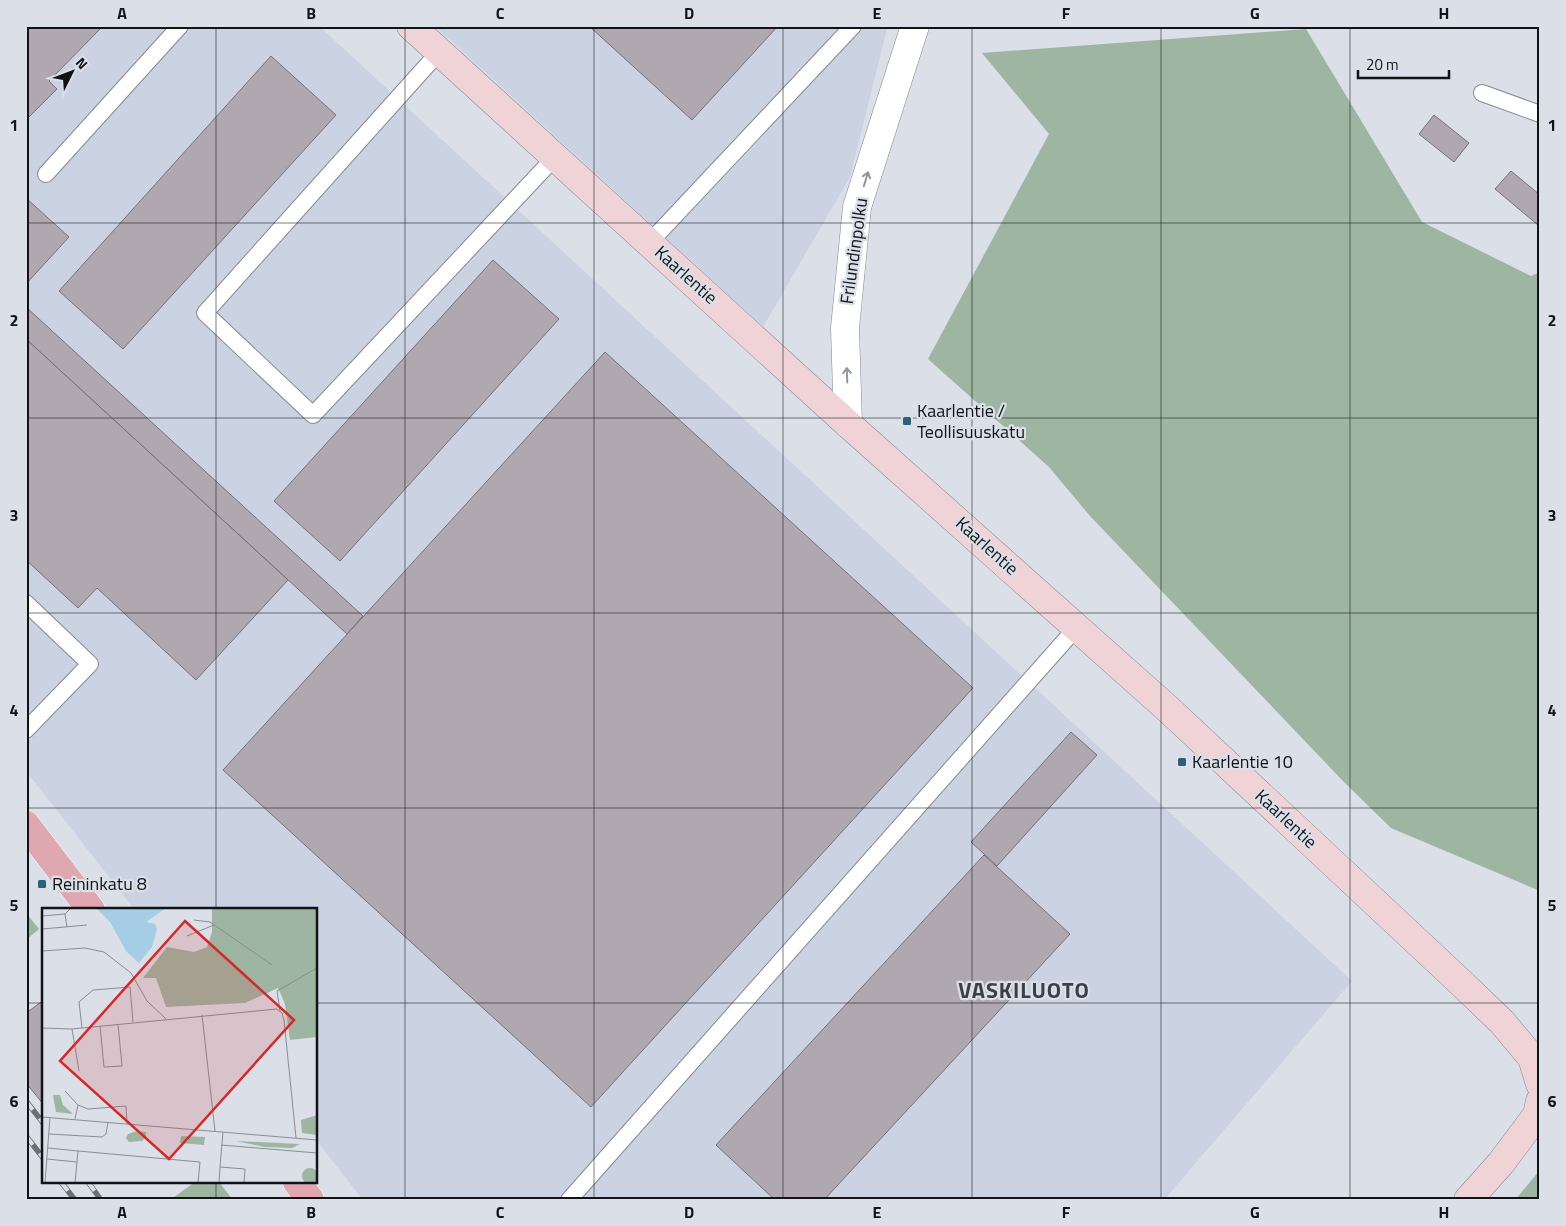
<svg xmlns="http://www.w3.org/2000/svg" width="1566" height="1226" font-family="'Titillium Web',sans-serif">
	<rect width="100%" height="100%" fill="#dadfe8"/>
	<!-- built -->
	<g fill="#cbd3e3">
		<polygon points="26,26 319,26 1352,981 1164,1200 363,1200 316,1140 316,910 135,910 26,771"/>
		<polygon points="435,26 887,26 887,29 850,177 763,327"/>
	</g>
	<!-- green -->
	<g fill="#9db5a1">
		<polygon points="1306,29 1422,222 1531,276 1540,272 1540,891 1391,828 1344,782 1090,516 1049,467 928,359 1049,134 982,53"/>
		<polygon points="26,913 39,929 26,940"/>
		<polygon points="1540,1170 1540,1200 1515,1200"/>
		<polygon points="195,1182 219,1182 233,1200 170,1200"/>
	</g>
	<!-- building -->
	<g fill="#afa8b0" stroke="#777179">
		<polygon points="26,26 103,26 49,81 57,89 26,120"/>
		<polygon points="589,26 778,26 692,120"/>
		<polygon points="271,56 336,115 123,349 59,291"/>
		<polygon points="1434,115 1469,143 1454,162 1419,134"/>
		<polygon points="1511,171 1540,195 1540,224 1538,225 1495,189"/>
		<polygon points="26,198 69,237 26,284"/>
		<polygon points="493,260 559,319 340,561 274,501"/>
		<polygon points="26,307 363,616 347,634 26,339"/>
		<polygon points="26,339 288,580 196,680 97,588 78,608 26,560"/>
		<polygon points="605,352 973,688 591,1107 223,770"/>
		<polygon points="1071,732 1097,755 997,866 971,842"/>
		<polygon points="984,855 1070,934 824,1200 775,1200 716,1145"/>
		<polygon points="44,1000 44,1105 26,1083 26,1013"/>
	</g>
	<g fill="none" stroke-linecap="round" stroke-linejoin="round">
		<!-- lane casing -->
		<g stroke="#858a92" stroke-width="18">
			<g id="lane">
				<polyline points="439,52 205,313 313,415 555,157"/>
				<polyline points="1482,93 1540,114"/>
				<polyline points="46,174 180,26"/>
				<polyline points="650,242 853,26"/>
				<polyline points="26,603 90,664 26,730"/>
				<polyline points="569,1200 1077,627"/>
			</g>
		</g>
		<!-- street casing -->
		<g stroke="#858a92" stroke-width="29">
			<polyline id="street" points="848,424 845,328 857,207 915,26"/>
		</g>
		<!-- secondary casing -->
		<g stroke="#858a92" stroke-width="29">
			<g id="secondary">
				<polyline points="411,26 848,424 1168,709 1456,978 1502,1022 1532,1058 1540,1084"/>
				<polyline points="1468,1200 1501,1163 1537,1115 1540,1101"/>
			</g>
		</g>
		<!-- primary casing -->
		<g stroke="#fff" stroke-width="29">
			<g id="primary">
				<polyline points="26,825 91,910"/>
				<polyline points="297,1182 310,1200"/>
			</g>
		</g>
		<!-- lane -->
		<use href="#lane" stroke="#fff" stroke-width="16"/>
		<!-- street -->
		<use href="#street" stroke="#fff" stroke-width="28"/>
		<!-- secondary -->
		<use href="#secondary" stroke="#efd3d7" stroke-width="28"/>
		<!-- primary -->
		<use href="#primary" stroke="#dfa7b0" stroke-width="28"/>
		<!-- rail casing -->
		<g stroke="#6c6f75" stroke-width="5.5">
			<g id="rail">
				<polyline points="26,1101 44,1124"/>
				<polyline points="26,1136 44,1159"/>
				<polyline points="61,1182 75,1200"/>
				<polyline points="88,1182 101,1200"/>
			</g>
		</g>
		<!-- rail -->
		<use href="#rail" stroke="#dadfe8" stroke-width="4" stroke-dasharray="11" stroke-linecap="butt"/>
	</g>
	<!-- one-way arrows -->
	<defs><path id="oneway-shaft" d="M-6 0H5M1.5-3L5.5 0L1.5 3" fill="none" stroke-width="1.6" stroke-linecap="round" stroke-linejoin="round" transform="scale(1.25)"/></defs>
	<g stroke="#949596">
		<use href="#oneway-shaft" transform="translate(866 179) rotate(-73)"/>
		<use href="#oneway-shaft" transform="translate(847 375) rotate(-92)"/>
	</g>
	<!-- grid -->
	<path fill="none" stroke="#111316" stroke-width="1" stroke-opacity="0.55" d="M216,26V910M405,26V1200M594,26V1200M783,26V1200M972,26V1200M1161,26V1200M1350,26V1200M26,223H1540M26,418H1540M26,613H1540M26,808H1540M26,1003H44M316,1003H1540M216,1182V1200"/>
	<!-- markers -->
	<g fill="#2a627c" stroke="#dadfe8" stroke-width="2">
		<rect x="902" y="416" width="10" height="10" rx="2.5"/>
		<rect x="1177" y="757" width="10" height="10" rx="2.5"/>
		<rect x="37" y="879" width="10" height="10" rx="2.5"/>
	</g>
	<g text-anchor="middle" stroke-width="4.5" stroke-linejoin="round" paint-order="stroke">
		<!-- street labels -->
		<g font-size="18" fill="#111316" stroke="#dadfe8">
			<text transform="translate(854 251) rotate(-82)" y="6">Frilundinpolku</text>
			<text transform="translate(686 275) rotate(42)" y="6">Kaarlentie</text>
			<text transform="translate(987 546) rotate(42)" y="6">Kaarlentie</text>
			<text transform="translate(1286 819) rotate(43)" y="6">Kaarlentie</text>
		</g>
		<!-- poi labels -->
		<g font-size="18" fill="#111316" stroke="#dadfe8" text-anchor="start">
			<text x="917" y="417">Kaarlentie /<tspan x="917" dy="21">Teollisuuskatu</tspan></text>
			<text x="1192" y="768">Kaarlentie 10</text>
			<text x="52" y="890">Reininkatu 8</text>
		</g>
		<!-- district labels -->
		<g font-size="22" font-weight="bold" letter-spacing="1" fill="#3b3f47" stroke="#dadfe8">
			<text x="1024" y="998">VASKILUOTO</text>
		</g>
	</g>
	<!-- overview -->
	<g transform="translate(42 908)">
		<rect width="275" height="275" fill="#dadfe8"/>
		<path d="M170,0H275V129L248,132L243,96L236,80L203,95L124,99L114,70H101L125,39L152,44L165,39L170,24ZM11,187H18L21,197L31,206L14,204ZM275,207V227L260,225L259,212ZM95,223L104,224V229L100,233L87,234L84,230L86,226ZM139,228L163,229L162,237L138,235ZM194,233L258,236L250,240L223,239ZM260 268a8 8 0 1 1 16 0a8 8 0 1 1-16 0Z" fill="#9db5a1"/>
		<path d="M54,0H124L104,14L113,16L115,21L110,39L97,55L84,43L68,14Z" fill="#a5cde6"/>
		<path fill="none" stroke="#8a8d94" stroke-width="1" d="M0,8L23,6M152,12L168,14L230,57M25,19L23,6L29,0M0,21L45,17M145,28L172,17M0,43L43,40L62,44L89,65L105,93L124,111M238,103L235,83L275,60M160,107L173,223M58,118L62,159L80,158L76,116M0,120L30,121L235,101L240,105L242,112L254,230M40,120L37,94L51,82L88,79L91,114M30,121L37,163M23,183L36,197M0,209L275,232M33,211L36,197L46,201L84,198L85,216M181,224L178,259L203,261L202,275M7,226L60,229L64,226L66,214M179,237L275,245M6,240L36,243M5,251L35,254M3,275L8,209M33,275L36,243L158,254L156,275M177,275L178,259"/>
		<path fill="#d62828" fill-opacity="0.15" stroke="#d62828" stroke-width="2.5" d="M143,13L252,112L127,251L18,153Z"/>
		<rect width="275" height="275" fill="none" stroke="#111316" stroke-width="2.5"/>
	</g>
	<!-- border -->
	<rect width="1566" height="1226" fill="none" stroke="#dadfe8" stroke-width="55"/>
	<!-- north arrow -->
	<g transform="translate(72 72) rotate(48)" stroke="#dadfe8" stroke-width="4" paint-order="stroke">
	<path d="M0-4L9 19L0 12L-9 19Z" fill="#111316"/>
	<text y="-8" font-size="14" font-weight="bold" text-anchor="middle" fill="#111316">N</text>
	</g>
	<!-- scale -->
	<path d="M1358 70v8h91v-8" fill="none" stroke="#111316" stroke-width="2.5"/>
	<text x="1366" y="70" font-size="15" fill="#111316" stroke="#dadfe8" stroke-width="4" paint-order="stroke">20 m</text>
	<rect x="28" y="28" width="1510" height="1170" fill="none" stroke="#111316" stroke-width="2"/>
	<g font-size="16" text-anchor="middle" font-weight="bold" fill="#111316">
		<text x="122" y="19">A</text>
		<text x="311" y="19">B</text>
		<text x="500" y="19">C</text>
		<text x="689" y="19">D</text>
		<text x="877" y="19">E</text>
		<text x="1066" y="19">F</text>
		<text x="1255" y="19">G</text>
		<text x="1444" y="19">H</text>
		<text x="14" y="131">1</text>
		<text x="1552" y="131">1</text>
		<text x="14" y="326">2</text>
		<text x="1552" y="326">2</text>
		<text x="14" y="521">3</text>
		<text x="1552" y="521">3</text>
		<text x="14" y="716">4</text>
		<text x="1552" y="716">4</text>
		<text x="14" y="911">5</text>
		<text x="1552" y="911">5</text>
		<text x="14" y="1107">6</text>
		<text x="1552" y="1107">6</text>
		<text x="122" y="1218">A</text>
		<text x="311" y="1218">B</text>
		<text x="500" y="1218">C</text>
		<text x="689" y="1218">D</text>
		<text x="877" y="1218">E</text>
		<text x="1066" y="1218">F</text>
		<text x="1255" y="1218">G</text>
		<text x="1444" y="1218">H</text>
	</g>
</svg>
